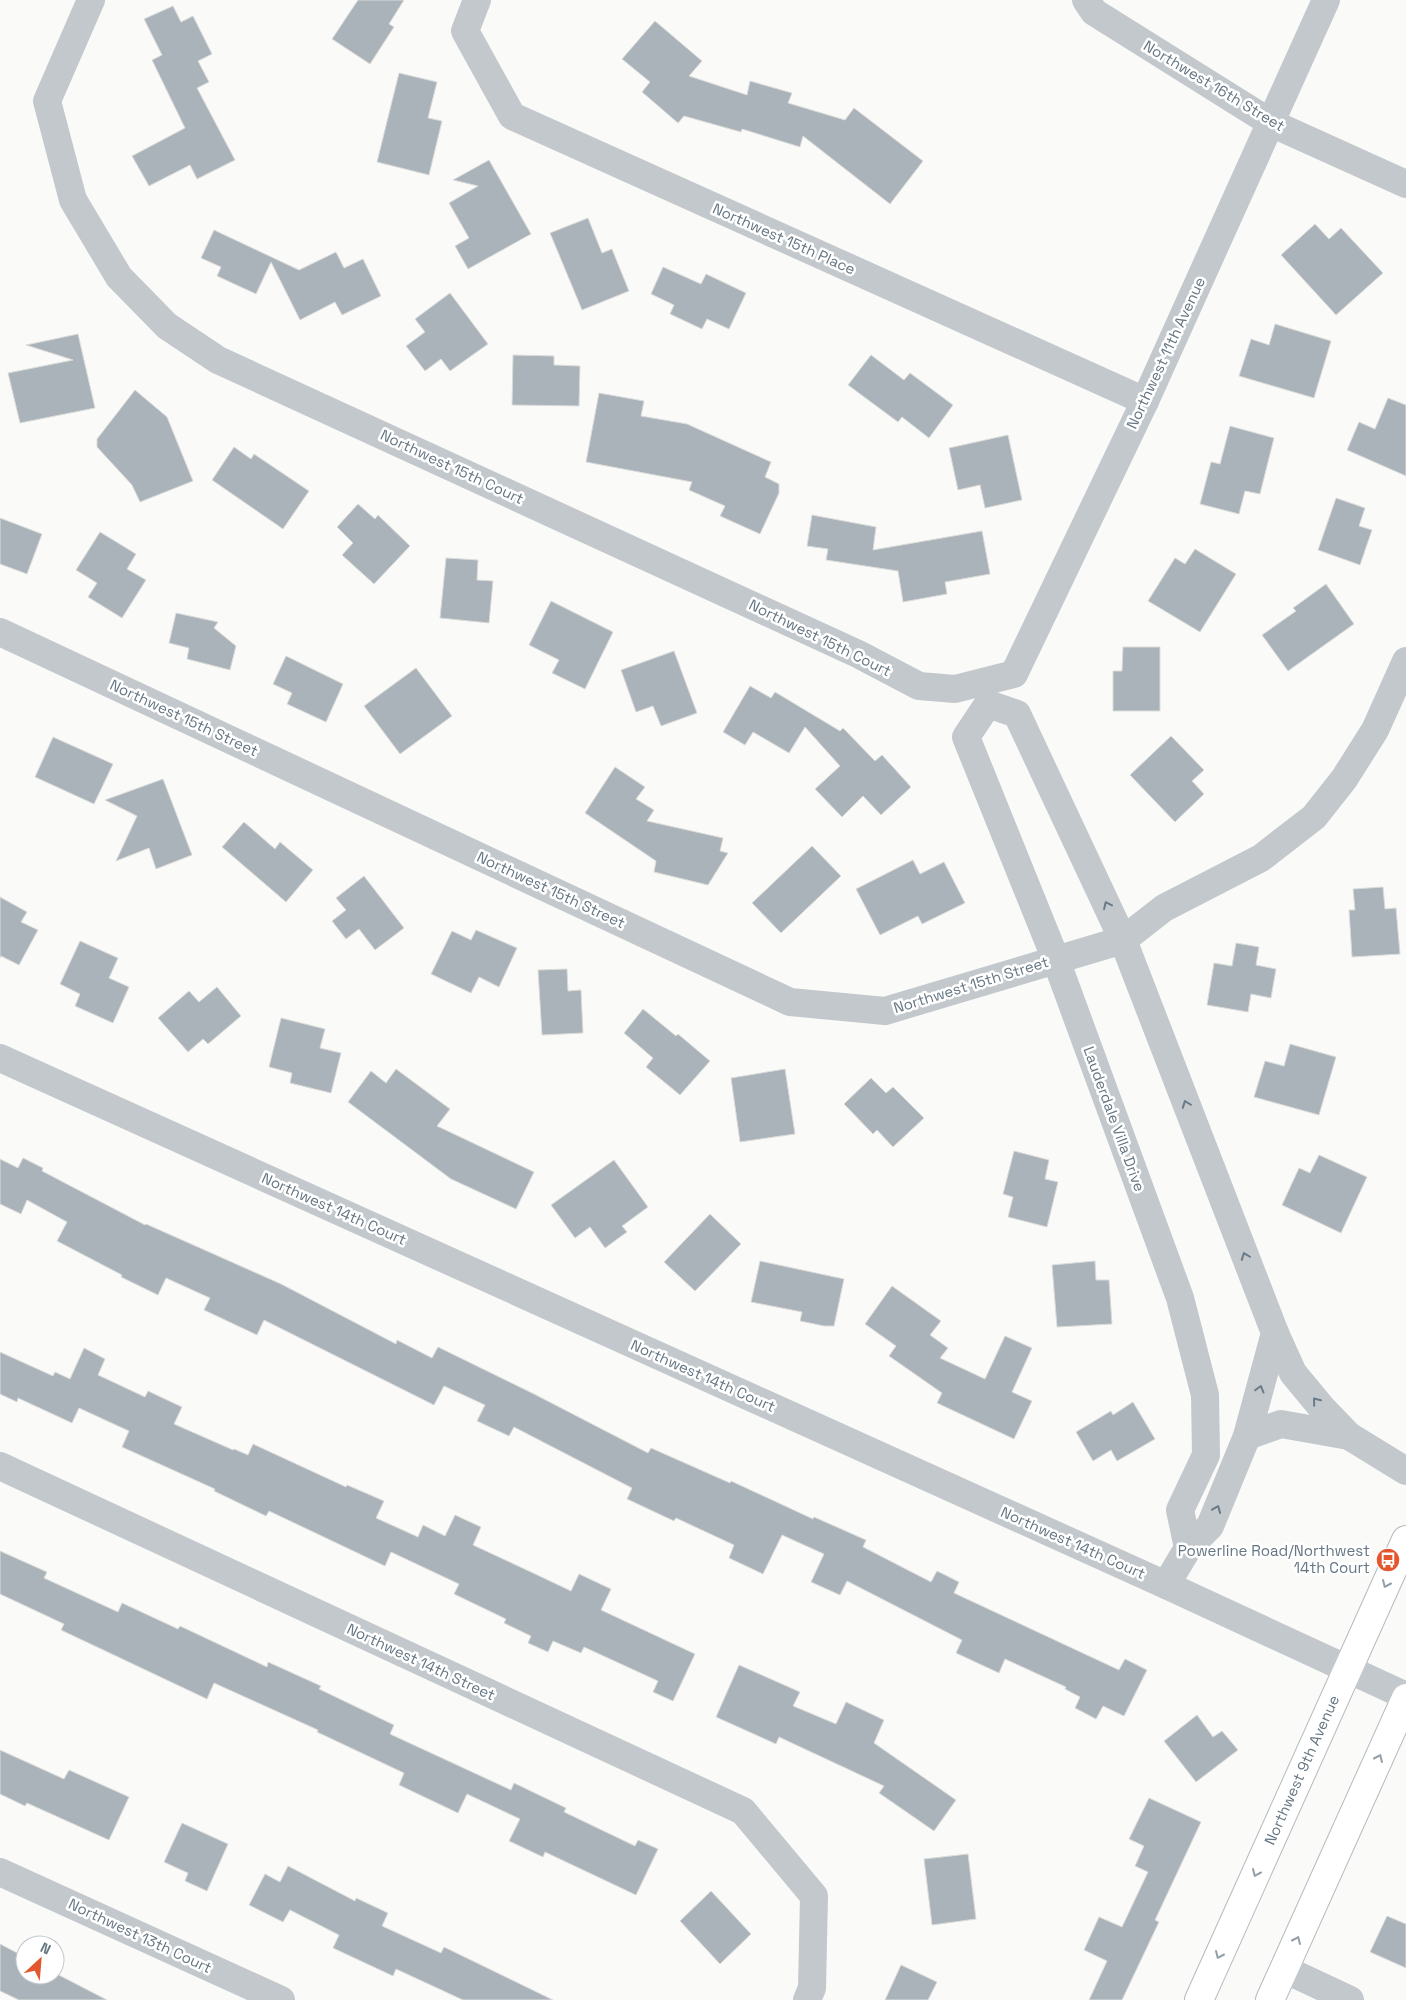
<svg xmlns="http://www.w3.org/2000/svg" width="1406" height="2000" font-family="'Space Grotesk',sans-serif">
	<rect width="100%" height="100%" fill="#fafaf8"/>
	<!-- building -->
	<g fill="#aab3b9" stroke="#dcdcda">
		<polygon points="358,0 404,0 389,24 394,27 370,64 332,39"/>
		<polygon points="173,6 181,22 193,16 212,54 198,61 209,82 197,88 235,160 197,179 190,165 149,186 132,156 185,128 152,60 162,55 144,19"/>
		<polygon points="655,21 702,61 689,76 747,95 750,81 792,93 788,103 845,120 854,108 923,161 890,204 803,136 800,147 742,129 741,132 684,116 678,123 642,92 650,82 622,59"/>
		<polygon points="399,73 437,82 428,118 442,121 429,175 377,162"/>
		<polygon points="489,160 531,234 468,269 455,246 469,238 449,203 478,186 453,180"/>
		<polygon points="588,218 602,253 612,249 629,291 582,310 550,233"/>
		<polygon points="1315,224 1329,239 1341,228 1383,273 1336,315 1281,255"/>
		<polygon points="214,230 299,270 336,252 344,268 363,259 381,296 342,315 335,302 300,320 271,262 256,294 217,276 221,267 201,258"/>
		<polygon points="663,267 701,284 706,274 746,293 729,329 707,319 702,329 670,314 674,305 651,294"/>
		<polygon points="450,293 488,344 450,371 441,359 425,371 406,346 425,332 415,319"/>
		<polygon points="1275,324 1331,341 1314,398 1239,376 1251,339 1269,345"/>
		<polygon points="78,334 95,408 20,423 8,373 73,360 26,345"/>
		<polygon points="513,355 554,356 554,365 580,366 579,406 512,405"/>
		<polygon points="871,355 904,380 910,373 953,405 929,438 902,417 898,422 848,385"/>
		<polygon points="135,390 167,417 193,481 140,502 132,485 97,447 97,439"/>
		<polygon points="599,393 644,401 641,416 687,424 771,462 765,477 779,484 779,493 760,534 720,516 725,506 689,490 692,482 586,462"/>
		<polygon points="1388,398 1406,405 1406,476 1347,450 1359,422 1375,429"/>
		<polygon points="1230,426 1274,438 1260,494 1245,491 1239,514 1200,504 1211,462 1220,464"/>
		<polygon points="1008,435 1022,500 985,508 980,485 958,490 949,448"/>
		<polygon points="234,447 251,459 254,454 309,491 283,529 212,480"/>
		<polygon points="1336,498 1365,508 1359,526 1372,530 1360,565 1318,550"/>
		<polygon points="358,504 375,519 378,515 410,546 374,584 342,555 353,543 337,527"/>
		<polygon points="812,515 876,527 873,550 982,531 990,574 945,582 947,594 903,602 898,571 826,560 828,549 807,546"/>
		<polygon points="0,518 42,534 27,574 0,564"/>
		<polygon points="100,532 136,554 127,569 146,580 122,618 88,597 97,583 76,570"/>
		<polygon points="1195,549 1236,574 1200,632 1148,601 1175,558 1185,564"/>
		<polygon points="446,558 478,560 477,580 493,581 489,623 440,618"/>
		<polygon points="1326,584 1354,624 1288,671 1262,635 1296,611 1293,608"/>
		<polygon points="551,601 613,632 585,689 552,673 559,660 529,645"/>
		<polygon points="176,613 218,622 214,628 236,646 230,670 187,659 189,648 169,643"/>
		<polygon points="1123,647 1160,647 1160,711 1113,711 1113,671 1122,671"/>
		<polygon points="674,651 697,713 661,726 653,706 636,712 621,670"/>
		<polygon points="286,656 343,684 326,722 287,704 292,693 273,684"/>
		<polygon points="416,668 452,716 400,754 364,706"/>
		<polygon points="750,686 771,698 775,692 840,731 843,728 875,761 882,755 911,787 881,815 863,796 842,817 815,789 840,766 805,727 789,753 753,732 745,745 723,732"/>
		<polygon points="1171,736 1204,770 1192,781 1204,794 1175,822 1130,775"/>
		<polygon points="53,737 113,764 94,804 35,777"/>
		<polygon points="615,767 645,787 636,799 654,810 647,821 723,838 720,851 728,853 708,885 654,872 656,861 585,813"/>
		<polygon points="163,779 192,855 156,869 149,848 116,861 137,816 105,800"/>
		<polygon points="244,822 275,849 280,842 313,870 286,902 222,847"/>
		<polygon points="812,846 841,876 781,933 752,903"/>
		<polygon points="913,860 920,874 944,862 965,903 922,924 918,916 880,935 856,889"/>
		<polygon points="364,876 404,928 375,950 359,929 346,939 332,921 346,910 336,898"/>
		<polygon points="1383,887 1385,909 1396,908 1400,954 1352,957 1349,910 1355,910 1353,889"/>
		<polygon points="0,897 27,912 21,922 38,930 19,965 1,956 0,958"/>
		<polygon points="476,930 517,948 499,987 479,977 471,993 431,974 452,931 471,940"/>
		<polygon points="80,941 118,958 109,978 129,987 113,1023 75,1006 80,994 60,984"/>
		<polygon points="1236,943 1259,947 1256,965 1276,969 1271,998 1251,994 1248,1012 1207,1005 1214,963 1232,966"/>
		<polygon points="567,969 568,991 581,990 583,1033 542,1035 538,970"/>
		<polygon points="217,987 241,1016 208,1044 203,1039 188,1052 158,1018 189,991 199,1002"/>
		<polygon points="643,1009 676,1036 678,1034 710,1061 680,1095 646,1067 653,1058 624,1033"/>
		<polygon points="281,1018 325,1029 320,1048 341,1053 331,1093 290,1083 292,1073 269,1067"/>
		<polygon points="1290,1044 1336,1057 1319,1115 1254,1097 1265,1061 1284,1066"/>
		<polygon points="396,1069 450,1109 437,1126 534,1172 516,1209 451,1179 348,1102 371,1071 386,1083"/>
		<polygon points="785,1069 795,1134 740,1142 731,1078"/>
		<polygon points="871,1078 886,1093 893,1087 924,1118 893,1147 877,1130 873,1134 844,1104"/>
		<polygon points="1014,1151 1049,1160 1045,1179 1058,1182 1047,1227 1008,1217 1013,1197 1003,1194"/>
		<polygon points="1319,1155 1367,1177 1341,1233 1282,1205 1299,1168 1310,1173"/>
		<polygon points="23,1158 43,1168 42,1171 145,1225 146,1224 281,1284 396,1344 397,1340 432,1358 438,1347 534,1394 648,1453 651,1448 730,1483 731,1481 813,1519 814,1517 866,1540 863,1547 931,1582 937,1571 959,1582 954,1593 1119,1670 1125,1659 1147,1670 1124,1716 1103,1706 1096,1719 1075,1708 1080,1697 1065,1689 1066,1687 1005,1659 999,1673 956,1653 962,1640 847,1581 840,1595 811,1582 824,1554 782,1535 763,1574 729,1558 734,1545 676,1518 674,1521 627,1499 632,1488 514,1427 509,1436 477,1421 485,1405 444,1386 434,1405 264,1320 257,1335 204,1310 210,1298 166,1278 158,1295 121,1277 122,1275 57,1241 67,1222 27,1200 21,1214 0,1204 0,1159 18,1168"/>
		<polygon points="614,1160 648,1207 622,1226 627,1232 605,1248 590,1227 575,1238 551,1205"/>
		<polygon points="710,1214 741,1244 695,1291 664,1262"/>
		<polygon points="760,1261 844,1279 834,1326 824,1326 800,1321 802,1312 751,1302"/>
		<polygon points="1095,1261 1096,1280 1109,1280 1112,1324 1057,1327 1052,1265"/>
		<polygon points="892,1286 941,1321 930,1335 948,1348 940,1358 985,1379 1005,1336 1032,1348 1012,1392 1032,1401 1014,1439 937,1403 942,1393 889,1356 896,1346 865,1324"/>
		<polygon points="84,1348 105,1359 98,1375 145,1397 148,1391 182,1407 174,1424 233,1450 234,1449 248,1455 253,1444 346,1487 347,1485 384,1501 376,1518 418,1537 423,1525 445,1536 455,1515 481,1527 473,1545 533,1573 571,1591 579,1574 611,1589 601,1610 695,1654 673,1701 653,1692 658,1681 584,1647 581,1653 553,1641 548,1652 528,1643 531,1636 504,1623 506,1619 454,1594 459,1584 391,1552 385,1566 269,1511 266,1516 214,1491 215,1489 122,1447 129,1431 79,1408 72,1423 18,1398 17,1402 0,1394 0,1352 53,1376 55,1372 70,1379"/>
		<polygon points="1133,1402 1155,1439 1117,1461 1111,1450 1093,1461 1076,1432 1111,1411 1113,1415"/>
		<polygon points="0,1551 47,1572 44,1578 118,1612 122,1603 178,1629 180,1626 267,1667 268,1662 321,1686 319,1689 394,1725 390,1734 511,1790 514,1783 566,1808 564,1812 635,1846 638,1840 658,1849 636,1895 545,1852 543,1857 509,1841 520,1819 467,1794 458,1813 399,1785 404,1773 317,1732 318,1730 214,1683 207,1699 61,1630 64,1624 0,1594"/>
		<polygon points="739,1665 800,1692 793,1706 836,1724 846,1702 884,1720 874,1743 956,1800 934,1831 879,1793 884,1786 779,1737 776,1744 716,1717"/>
		<polygon points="1197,1715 1213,1737 1222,1731 1238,1750 1196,1782 1164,1741"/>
		<polygon points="0,1750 64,1779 69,1770 129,1797 109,1840 27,1803 25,1806 0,1794"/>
		<polygon points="1149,1798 1201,1822 1155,1920 1159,1922 1122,2000 1089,2000 1107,1961 1084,1950 1099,1917 1122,1927 1148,1872 1135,1866 1144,1846 1129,1839"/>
		<polygon points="182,1823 228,1844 207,1891 185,1881 188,1873 164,1862"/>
		<polygon points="968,1854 976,1919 932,1925 924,1859"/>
		<polygon points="288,1866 355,1901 356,1898 388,1913 382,1926 441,1953 444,1947 553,2000 463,2000 396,1969 393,1976 333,1948 339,1935 290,1910 283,1922 249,1905 265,1874 280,1882"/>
		<polygon points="711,1891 751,1934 720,1964 680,1921"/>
		<polygon points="1387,1916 1406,1924 1406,1968 1370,1952"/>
		<polygon points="0,1944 25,1957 25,1975 55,1975 55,1973 107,2000 19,2000 0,1991"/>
		<polygon points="901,1965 937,1982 928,2000 885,2000"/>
	</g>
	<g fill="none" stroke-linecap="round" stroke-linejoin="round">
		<!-- major casing -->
		<g stroke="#b5babe" stroke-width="30">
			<g id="major">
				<polyline points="1199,2000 1406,1540"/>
				<polyline points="1270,2000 1406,1698"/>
			</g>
		</g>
		<!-- minor -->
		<g stroke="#c3c8cc" stroke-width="28">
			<polyline points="91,0 47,101 73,200 119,277 167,326 218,360 858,654 919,686 955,689 1014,674 1145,401 1326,0"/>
			<polyline points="477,0 465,31 512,116 1145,401"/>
			<polyline points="1086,0 1094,12 1271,123 1406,184"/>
			<polyline points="0,632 790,1002 885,1011 1123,940 1164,908 1261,858 1314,817 1344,779 1375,730 1406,661"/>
			<polyline points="0,1058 1166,1585 1406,1696"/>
			<polyline points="1247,1436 1281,1424 1349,1436"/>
			<polyline points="0,1466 743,1811 814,1896 812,1988 807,2000"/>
			<polyline points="1188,1548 1180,1510 1206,1455 1205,1395 1180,1298 1056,960 966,737 988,704 1017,714 1123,940 1275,1333 1293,1373 1322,1408 1349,1436 1406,1471"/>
			<polyline points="1166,1585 1188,1548 1210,1526 1247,1436 1275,1333"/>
			<polyline points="0,1872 281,2000"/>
			<polyline points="1284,1969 1350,2000"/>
		</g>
		<!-- major -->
		<use href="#major" stroke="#fff" stroke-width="28"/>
	</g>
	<!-- one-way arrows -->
	<defs><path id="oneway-chevron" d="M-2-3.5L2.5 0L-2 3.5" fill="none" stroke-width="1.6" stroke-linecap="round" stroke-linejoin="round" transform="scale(1.25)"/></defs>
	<g stroke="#6a7a87">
		<use href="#oneway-chevron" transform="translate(1107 905) rotate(-115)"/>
		<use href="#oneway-chevron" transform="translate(1186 1104) rotate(-111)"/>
		<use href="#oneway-chevron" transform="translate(1245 1256) rotate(-111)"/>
		<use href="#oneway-chevron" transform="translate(1260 1389) rotate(-75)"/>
		<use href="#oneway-chevron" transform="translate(1316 1401) rotate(-129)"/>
		<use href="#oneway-chevron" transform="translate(1217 1509) rotate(-68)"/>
	</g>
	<g stroke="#939fa8">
		<use href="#oneway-chevron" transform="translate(1386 1584) rotate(114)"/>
		<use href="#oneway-chevron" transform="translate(1379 1758) rotate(-66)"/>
		<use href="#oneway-chevron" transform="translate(1256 1873) rotate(114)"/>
		<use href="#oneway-chevron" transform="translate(1297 1940) rotate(-66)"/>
		<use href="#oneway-chevron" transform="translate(1219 1955) rotate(114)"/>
	</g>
	<!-- icons -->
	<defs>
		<g id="bus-disc" transform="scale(1.25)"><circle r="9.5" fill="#e4572e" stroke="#fff"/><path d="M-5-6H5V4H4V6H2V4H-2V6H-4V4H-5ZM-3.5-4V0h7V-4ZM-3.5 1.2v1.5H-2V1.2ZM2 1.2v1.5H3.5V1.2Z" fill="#fff"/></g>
	</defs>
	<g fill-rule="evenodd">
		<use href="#bus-disc" x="1388" y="1560"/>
	</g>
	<g text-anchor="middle" stroke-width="5" stroke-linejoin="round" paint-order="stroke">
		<!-- street labels -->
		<g font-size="15" fill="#657683" stroke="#fff">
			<text transform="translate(1214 86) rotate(31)" y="5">Northwest 16th Street</text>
			<text transform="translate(784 239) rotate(24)" y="5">Northwest 15th Place</text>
			<text transform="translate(1166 353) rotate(-65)" y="5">Northwest 11th Avenue</text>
			<text transform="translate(452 467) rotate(25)" y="5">Northwest 15th Court</text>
			<text transform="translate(820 638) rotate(26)" y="5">Northwest 15th Court</text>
			<text transform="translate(184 718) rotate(25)" y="5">Northwest 15th Street</text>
			<text transform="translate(551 890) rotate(25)" y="5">Northwest 15th Street</text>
			<text transform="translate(971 985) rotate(-17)" y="5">Northwest 15th Street</text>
			<text transform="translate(1114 1119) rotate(70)" y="5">Lauderdale Villa Drive</text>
			<text transform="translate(334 1209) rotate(24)" y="5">Northwest 14th Court</text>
			<text transform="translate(703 1376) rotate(24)" y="5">Northwest 14th Court</text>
			<text transform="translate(1073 1543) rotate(24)" y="5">Northwest 14th Court</text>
			<text transform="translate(421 1662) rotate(25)" y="5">Northwest 14th Street</text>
			<text transform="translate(1302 1770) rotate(-66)" y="5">Northwest 9th Avenue</text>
			<text transform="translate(140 1936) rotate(25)" y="5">Northwest 13th Court</text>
		</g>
		<!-- poi labels -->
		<g font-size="15" fill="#657683" stroke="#fff" text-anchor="end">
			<text x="1370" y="1556">Powerline Road/Northwest<tspan x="1370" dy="17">14th Court</tspan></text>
		</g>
	</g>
	<!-- north arrow -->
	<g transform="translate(40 1960) rotate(26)"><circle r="24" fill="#ffffff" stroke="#c1c8cd"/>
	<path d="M0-4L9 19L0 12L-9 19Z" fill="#e4572e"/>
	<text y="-8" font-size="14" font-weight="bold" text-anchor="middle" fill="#657683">N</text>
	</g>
</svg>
